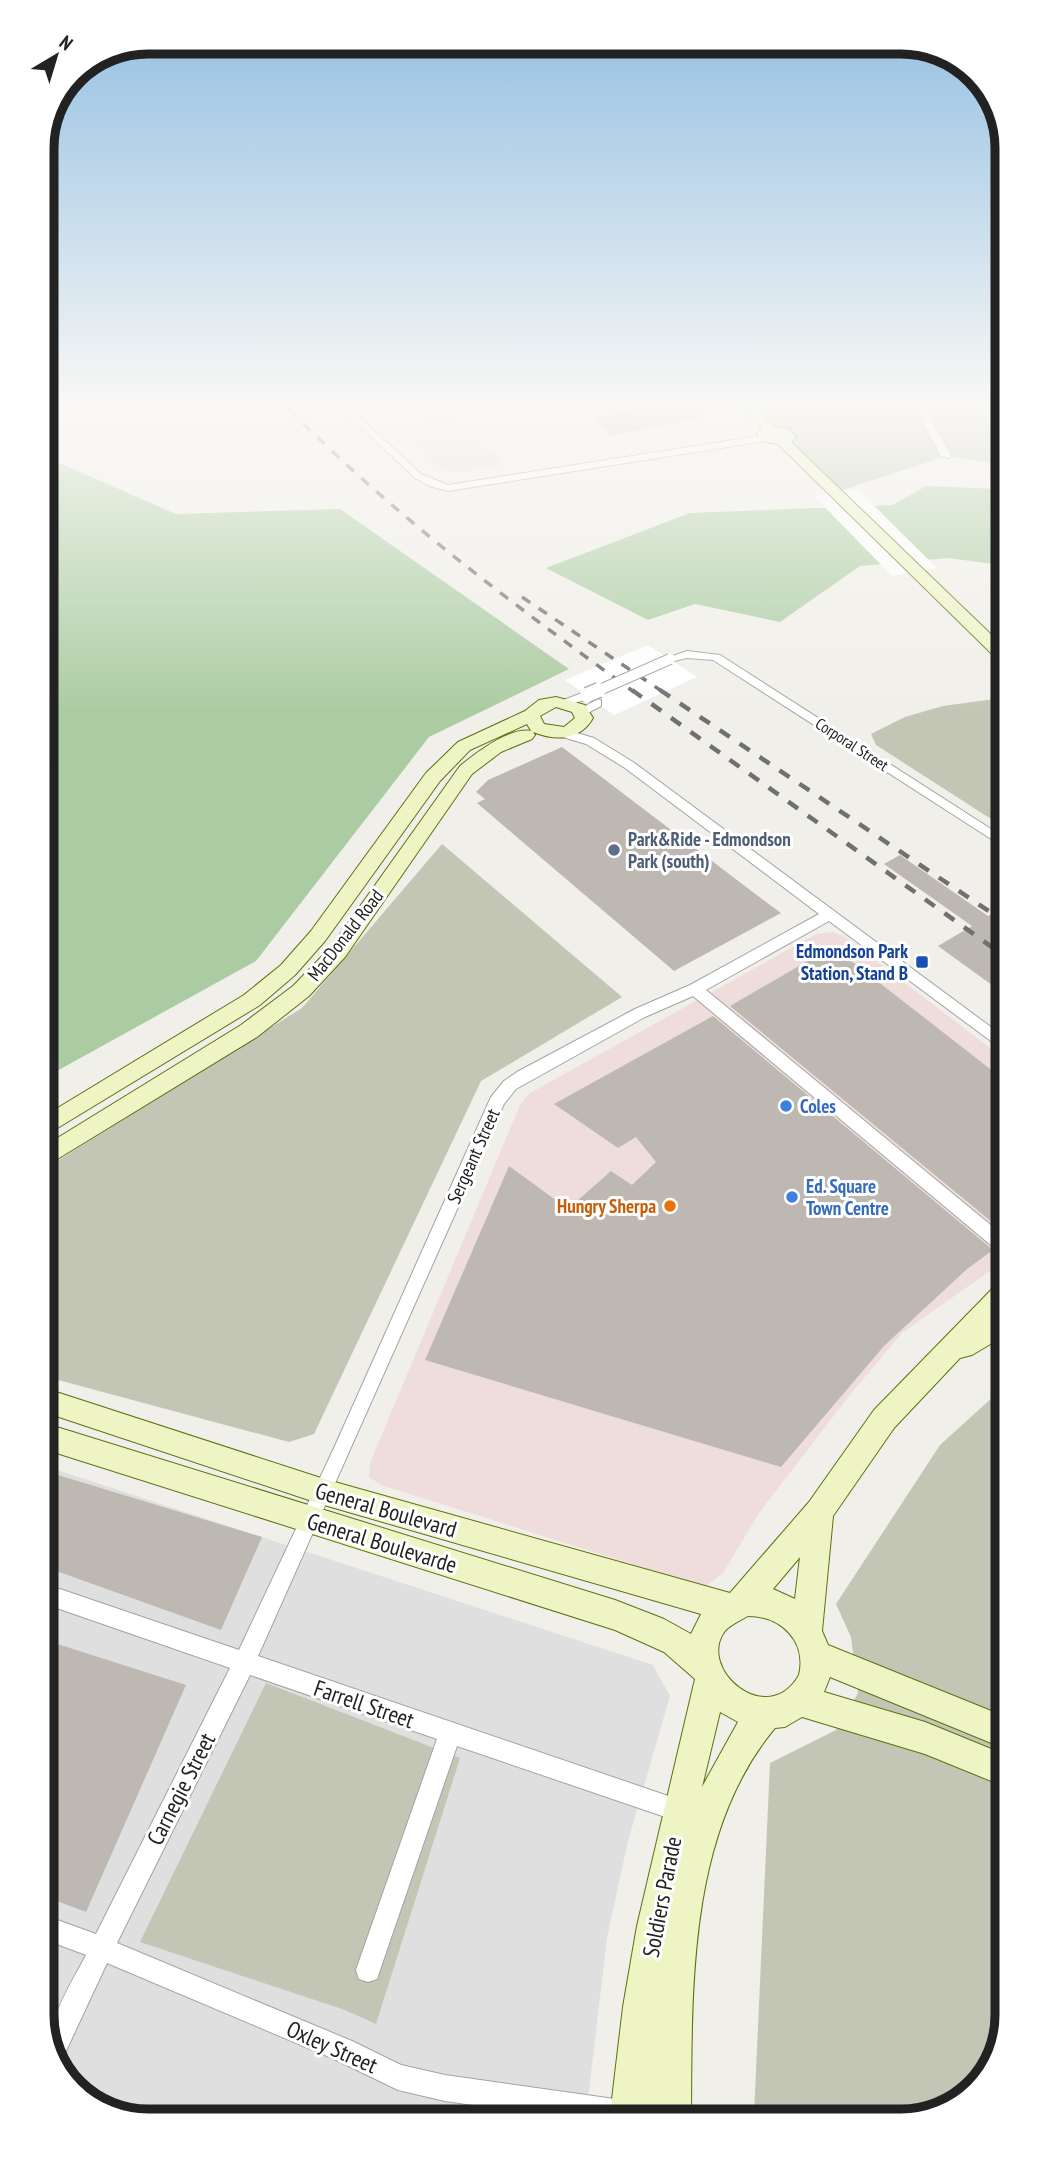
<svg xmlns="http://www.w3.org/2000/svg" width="1049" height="2163" font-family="'PT Sans Narrow',sans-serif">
	<rect width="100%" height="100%" fill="#f1efe9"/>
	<!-- residential -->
	<polygon fill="#dfdfdf" points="48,1467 653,1665 670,1696 628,1841 607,1938 586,2116 142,2121 89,2103 50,2055"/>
	<!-- commercial -->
	<polygon fill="#efdddb" points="833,932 845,937 1003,1058 1004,1261 902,1333 849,1396 759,1513 723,1573 705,1587 381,1485 369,1477 370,1463 520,1105 530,1093 816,934"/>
	<!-- construction -->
	<g fill="#c3c5b5">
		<polygon points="749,409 1000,409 1001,464 946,456 837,492"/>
		<polygon points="1002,698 1002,826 876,745 871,734 905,717 943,706"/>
		<polygon points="442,844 622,997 481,1081 314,1434 289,1442 47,1377 46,1168 302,1008"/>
		<polygon points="1004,1387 1007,2015 989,2074 941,2113 754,2115 770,1763 836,1730 858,1693 851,1637 836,1604 940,1445"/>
		<polygon points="266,1683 460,1758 376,2024 345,2010 140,1942"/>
	</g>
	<!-- forest -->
	<g fill="#abcca2">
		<polygon points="43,456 176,514 340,509 569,669 429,737 256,961 46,1077"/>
		<polygon points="926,486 1001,489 1001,565 948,558 860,566 780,622 695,604 648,620 546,568 690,513 892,505"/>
	</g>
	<!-- parking -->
	<polygon fill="#e2e2e2" points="451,416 498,456 503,465 457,472 441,470 396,429"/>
	<!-- pier -->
	<g fill="#fff">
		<polygon points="857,489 937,568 892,576 814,496"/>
		<polygon points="648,645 697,677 614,715 565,680"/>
	</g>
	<!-- building -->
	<g fill="#beb8b2">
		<polygon points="634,409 704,409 705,416 610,436 593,418"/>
		<polygon points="562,747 758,896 781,913 674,971 477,803 485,799 476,792 488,780"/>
		<polygon points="900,855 988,916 1002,908 1003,993 938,946 972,926 884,864"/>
		<polygon points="825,951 854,963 1003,1079 1004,1232 730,1006"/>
		<polygon points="713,1016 993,1250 967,1269 884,1346 781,1467 425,1360 509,1166 568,1209 611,1171 632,1185 656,1162 636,1137 618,1148 554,1104"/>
		<polygon points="48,1472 262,1537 221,1630 48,1568"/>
		<polygon points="48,1641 186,1685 86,1912 49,1898"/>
	</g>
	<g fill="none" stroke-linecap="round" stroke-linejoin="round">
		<!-- street casing -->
		<g stroke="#a3a3a3" stroke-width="2">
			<g id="street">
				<polygon points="342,409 351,409 421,474 448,485 766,435 771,438 766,441 448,491 429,486 415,478"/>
				<polygon points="916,409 925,409 951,456 949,458 941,456"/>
				<polygon points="687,651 720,655 1002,836 1002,846 713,660 687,658 670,662 664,659"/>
				<polygon points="587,691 591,692 591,698 562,707 556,703"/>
				<polygon points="597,699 601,700 601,706 582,716 576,712"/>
				<path d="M560,728L594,738L633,762L1003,1036V1050L829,921L706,990L1004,1236V1253L998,1251L693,996L645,1017L516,1089L504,1104L258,1656L680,1800L688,1803L691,1811L688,1819L680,1822L457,1746L380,1970L377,1979L368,1982L359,1979L356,1970L437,1739L250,1675L117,1943L352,2041L401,2065L445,2075L629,2101L638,2105L641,2116L557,2117L445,2101L398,2090L334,2059L107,1963L59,2066C35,2036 71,1985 86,1955L49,1941V1917L96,1934L230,1668L48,1605V1585L239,1650L334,1448L491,1097L504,1081L517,1072L635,1009L690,985L819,914L625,768L586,744L556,735V729Z"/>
			</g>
		</g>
		<!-- secondary casing -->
		<g stroke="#5e7110" stroke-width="2">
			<g id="secondary">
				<polygon points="743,409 756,409 775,427 789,429 796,437 791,442 1001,644 1001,658 995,657 778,444 761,441 757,433 762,429"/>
				<path d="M556,697L585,705L593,718C580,741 555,741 533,732L535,735L532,739L501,752L472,774L345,957L309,996L257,1037L46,1166V1145L241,1025L293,986L331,947L460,766C476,753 509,727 531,731L527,724L470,750L440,781L325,941L295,975L260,1005L46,1135V1115L244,995L281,965L311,931L426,773L458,742L525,711L539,700ZM556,707L572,712L575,718L564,727L544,724L540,716Z"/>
				<path d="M1004,1283V1336L972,1355L960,1358L894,1428L833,1516L822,1631L828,1645L1006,1717V1749L830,1677L824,1692L925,1722L1006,1755V1787L925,1754L802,1717L785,1727L775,1728C688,1832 692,1986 691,2115L610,2116L623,2007L637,1926L695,1679L664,1652L615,1630L47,1450V1424L615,1600L664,1619L691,1634L701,1614L324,1505L47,1413V1389L324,1479L730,1593L809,1502L874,1410L995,1286ZM800,1557L795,1599L773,1589ZM748,1616C781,1616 807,1641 799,1675C768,1730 696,1669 725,1631C730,1625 741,1620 748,1616ZM720,1712L738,1722L702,1787Z"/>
			</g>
		</g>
		<!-- street -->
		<use href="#street" fill="#fff" fill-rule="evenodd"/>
		<!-- secondary -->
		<use href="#secondary" fill="#eef4c4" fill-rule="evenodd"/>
		<!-- rail-far1 -->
		<g stroke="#707070" stroke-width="3.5" stroke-dasharray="10 10" stroke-linecap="butt">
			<path d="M289,409C394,516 513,604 634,692"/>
			<polyline points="522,597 663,692"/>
		</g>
		<!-- rail -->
		<g stroke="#707070" stroke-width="4.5" stroke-dasharray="12 12" stroke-linecap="butt">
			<polyline points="632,690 1003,955"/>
			<polyline points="660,690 1002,920"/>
		</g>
		<!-- street-bridge-far1 casing -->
		<g stroke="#a3a3a3" stroke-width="12" stroke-linecap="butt">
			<polyline id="street-bridge-far1" points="595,692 670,659"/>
		</g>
		<!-- street-bridge casing -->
		<g stroke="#a3a3a3" stroke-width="17" stroke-linecap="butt">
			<polyline id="street-bridge" points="587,695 599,690"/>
		</g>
		<!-- street-bridge-far1 -->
		<use href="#street-bridge-far1" stroke="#fff" stroke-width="10"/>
		<!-- street-bridge -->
		<use href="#street-bridge" stroke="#fff" stroke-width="14"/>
	</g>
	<!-- sky -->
	<linearGradient id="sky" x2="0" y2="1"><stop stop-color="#91bee2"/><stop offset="0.57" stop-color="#f9f8f5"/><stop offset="1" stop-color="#f9f8f5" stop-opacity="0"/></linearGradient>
	<rect width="1049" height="712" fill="url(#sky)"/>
	<!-- markers -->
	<circle fill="#5c6f8a" stroke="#fff" stroke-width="2.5" cx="614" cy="850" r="7"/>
	<rect fill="#1a4fb4" stroke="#fff" stroke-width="2.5" x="915" y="955" width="14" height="14" rx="3.5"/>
	<g fill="#3f7fe0" stroke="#fff" stroke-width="2.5">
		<circle cx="786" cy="1106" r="7"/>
		<circle cx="792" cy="1197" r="7"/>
	</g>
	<circle fill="#e8710a" stroke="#fff" stroke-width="2.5" cx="670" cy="1206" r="7"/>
	<g text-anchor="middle" stroke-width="6" stroke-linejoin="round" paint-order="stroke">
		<!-- far-street labels -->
		<g font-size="16" fill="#222" stroke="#fff">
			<text transform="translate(852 744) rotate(33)" y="6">Corporal Street</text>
		</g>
		<!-- service labels -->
		<g font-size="19" font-weight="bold" fill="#4e5e75" stroke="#fff" text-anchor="start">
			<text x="628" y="846">Park&amp;Ride - Edmondson<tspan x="628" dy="22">Park (south)</tspan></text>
		</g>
		<!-- street labels -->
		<g font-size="19" fill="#222" stroke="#fff">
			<text transform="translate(345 935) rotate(-52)" y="7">MacDonald Road</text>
			<text transform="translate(473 1156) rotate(-66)" y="7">Sergeant Street</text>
		</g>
		<!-- transit labels -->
		<g font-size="19" font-weight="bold" fill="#164399" stroke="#fff" text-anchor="end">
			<text x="908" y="958">Edmondson Park<tspan x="908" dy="22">Station, Stand B</tspan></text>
		</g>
		<!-- shop labels -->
		<g font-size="19" font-weight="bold" fill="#366cbe" stroke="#fff" text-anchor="start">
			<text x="800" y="1113">Coles</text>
			<text x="806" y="1193">Ed. Square<tspan x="806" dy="22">Town Centre</tspan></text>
		</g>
		<!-- food labels -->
		<g font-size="19" font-weight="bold" fill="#c56008" stroke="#fff" text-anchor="end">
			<text x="656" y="1213">Hungry Sherpa</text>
		</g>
		<!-- near-street labels -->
		<g font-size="23" fill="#222" stroke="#fff">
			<text transform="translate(386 1510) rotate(16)" y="8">General Boulevard</text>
			<text transform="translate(382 1543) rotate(17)" y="8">General Boulevarde</text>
			<text transform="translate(364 1704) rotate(19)" y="8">Farrell Street</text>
			<text transform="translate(181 1789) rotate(-63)" y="8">Carnegie Street</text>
			<text transform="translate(662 1897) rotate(-79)" y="8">Soldiers Parade</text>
			<text transform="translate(332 2047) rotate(24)" y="8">Oxley Street</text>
		</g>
	</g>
	<!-- crop -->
	<path d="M0 0H1049V2163H0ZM148 54H901A94 94 0 0 1 995 148V2015A94 94 0 0 1 901 2109H148A94 94 0 0 1 54 2015V148A94 94 0 0 1 148 54Z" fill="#fff" fill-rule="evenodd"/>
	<path fill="none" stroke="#222" stroke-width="9" d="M148 54H901A94 94 0 0 1 995 148V2015A94 94 0 0 1 901 2109H148A94 94 0 0 1 54 2015V148A94 94 0 0 1 148 54Z"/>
	<!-- north arrow -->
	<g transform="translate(56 56) rotate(38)" stroke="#ffffff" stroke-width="5" paint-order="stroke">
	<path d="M0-5L12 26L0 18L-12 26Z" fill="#222222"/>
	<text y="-10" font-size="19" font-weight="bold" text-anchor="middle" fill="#222222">N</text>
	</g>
</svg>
